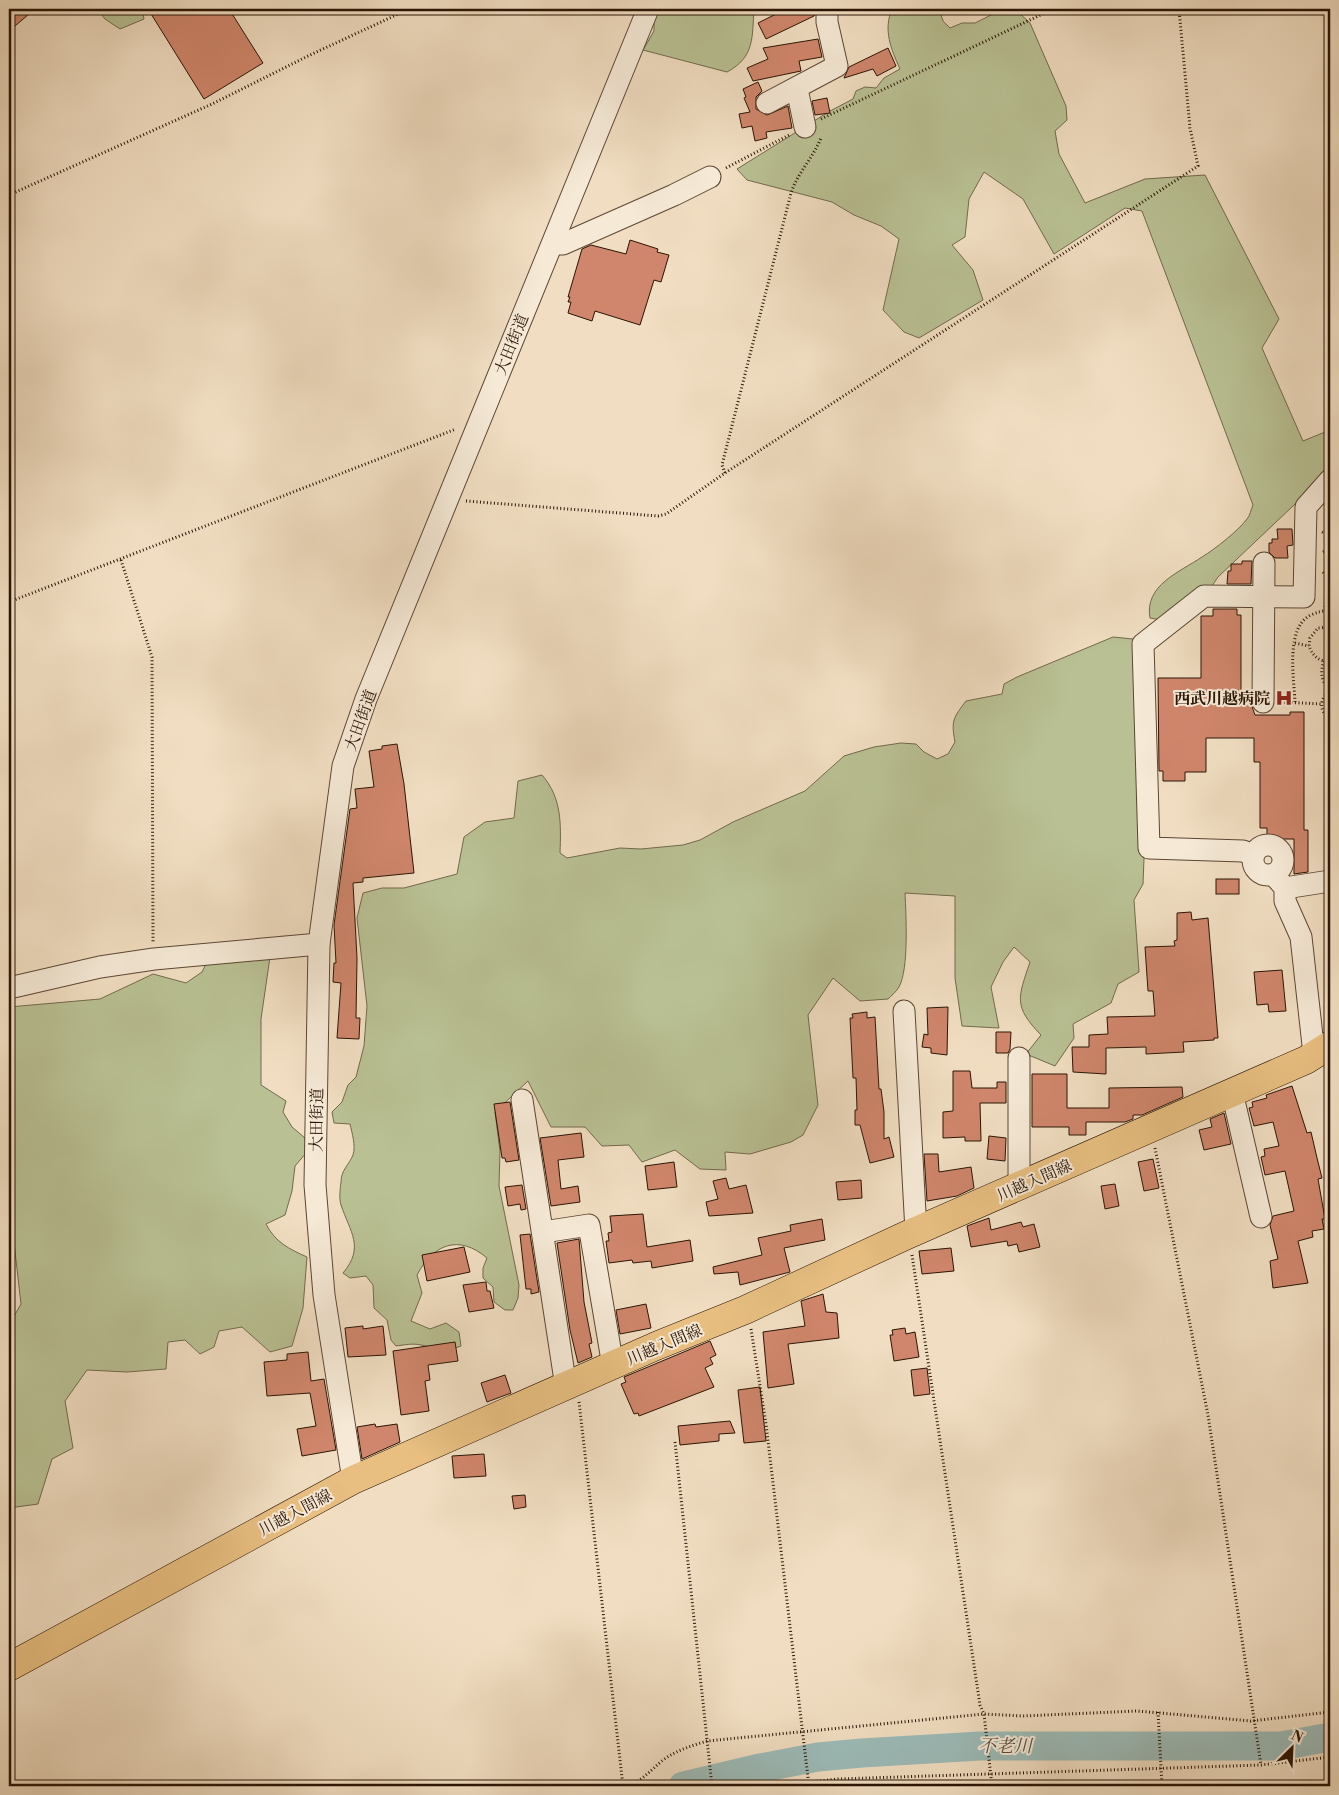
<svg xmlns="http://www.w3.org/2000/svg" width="1339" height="1795" font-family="'Libre Bodoni','Noto Serif JP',serif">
	<rect width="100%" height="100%" fill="#f1dec2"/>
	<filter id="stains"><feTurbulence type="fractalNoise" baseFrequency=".004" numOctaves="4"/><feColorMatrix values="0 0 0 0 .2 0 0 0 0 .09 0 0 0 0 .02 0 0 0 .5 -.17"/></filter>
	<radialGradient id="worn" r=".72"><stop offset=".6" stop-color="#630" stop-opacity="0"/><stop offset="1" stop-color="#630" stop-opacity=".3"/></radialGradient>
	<!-- green -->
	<g fill="#b9c194" stroke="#726a4c">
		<polygon points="97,9 142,9 144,19 120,29 105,19"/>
		<path d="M661,9H754C752,37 755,57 727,72L643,50L654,31V17Z"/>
		<path d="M892,9H939L943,21L950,28L962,23H975L999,11H1017L1030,23L1066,106L1067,120L1055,131L1059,154L1085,203L1145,179L1205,175L1279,319L1262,348L1303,441L1330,430V471L1218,577L1210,589L1161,620L1150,618C1144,585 1180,572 1202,557C1215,549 1238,531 1247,519C1250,516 1251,509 1253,505L1142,211L1125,208L1054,254L1023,199L984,172L969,199L965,237L952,245L973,270L983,300L919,338L904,332L883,310L899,239L881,226L854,215L832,202L747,180L737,169L830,111L853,99L856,91L865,87L876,88L884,78L900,69C891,49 883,30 892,9Z"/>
		<path d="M1113,637L1133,639L1140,791L1137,800L1143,809L1145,834L1143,884L1134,900L1139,972L1118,984L1111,1003L1073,1024L1074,1038L1055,1066L1026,1054L1041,1035C1013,1006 1018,998 1030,962L1014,947L1003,962L991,987L999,1028L962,1026L955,978V896L905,893C906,915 909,969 899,987C897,991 891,996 888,999L860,1001L833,978L808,1015L818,1105L803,1135L791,1142L750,1154L725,1152L726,1170L700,1169L675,1150L642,1162L629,1145L602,1146L585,1127H551L528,1081L495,1112L500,1151L499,1186L519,1285L518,1298L513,1310H505L494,1302L493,1287L483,1278V1268L487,1258C459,1234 433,1244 417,1275L422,1293L411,1321L430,1329L446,1323L459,1332L461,1346C445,1353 437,1348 421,1345C413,1343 404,1345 396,1346L391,1340L387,1320L374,1308L373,1285L366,1276L350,1278L343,1273C365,1247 350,1232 341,1205C339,1199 340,1189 341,1182C341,1170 349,1165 353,1155C356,1146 352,1133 350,1124L334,1123L332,1112L342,1102L348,1085L356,1077L364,1046L367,1006L357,918L363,893L382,888H404L457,874L464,837L485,822L514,818L518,781L542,775C562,798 561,824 560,853L567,858L620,848L641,849L683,845L700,840L733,822L805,791L844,756L874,747L901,743L916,744L924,752L937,759L948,754L955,742C951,721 953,718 966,701L1002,694L1004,684L1017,677Z"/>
		<path d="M270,957L261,1019V1085L286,1101L283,1112L292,1127L305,1138L307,1152L295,1166L292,1191L285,1215L266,1224C275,1242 289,1249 307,1257L303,1308L292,1346L270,1352L242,1327L219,1331L214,1347L200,1354L185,1340L168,1342L166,1369L127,1372L87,1370L65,1401L73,1448L52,1459L38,1504L9,1508V1325L21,1304L9,1199V1007L100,999L153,974L186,983L202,972L209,958Z"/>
	</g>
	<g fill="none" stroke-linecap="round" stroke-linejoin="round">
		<!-- river -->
		<polyline stroke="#9cbbb8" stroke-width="29" points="683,1786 755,1769 818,1757 862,1753 980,1746 1281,1746 1330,1737"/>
	</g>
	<!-- building -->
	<g fill="#d0866c" stroke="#2a1404">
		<polygon points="9,9 35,9 9,31"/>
		<polygon points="148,9 229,9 263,63 204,99"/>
		<polygon points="786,9 815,9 814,16 766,39 758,23"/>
		<polygon points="818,39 822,57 799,61 801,71 753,81 747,68 768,59 763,48"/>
		<polygon points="888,48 896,66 877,76 873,69 844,78 849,67"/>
		<polygon points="758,82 762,91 756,97 756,109 767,115 788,106 792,128 766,132 767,138 755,141 752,126 742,128 739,114 750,112 744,98 746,97 743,89"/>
		<polygon points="827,98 830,113 815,115 812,101"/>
		<polygon points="630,240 658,249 657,252 669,255 661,282 654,280 640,325 595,311 592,321 568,313 571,302 568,302 570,297 568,297 582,249 591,245 626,254"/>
		<polygon points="1277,529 1292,529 1293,545 1287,546 1288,558 1275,558 1269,552 1269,543 1272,543 1272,539 1278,539"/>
		<polygon points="1242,561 1252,561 1251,584 1227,584 1228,571 1231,571 1231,564 1242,564"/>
		<polygon points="1213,609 1237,609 1237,615 1241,615 1241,704 1251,704 1255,715 1290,715 1290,712 1304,712 1304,830 1308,830 1308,872 1294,874 1294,839 1267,839 1267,828 1260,828 1260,762 1254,762 1254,738 1206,738 1206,772 1185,772 1185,781 1163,781 1163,771 1159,771 1158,678 1201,678 1201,616 1213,616"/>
		<polygon points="397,744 404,784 414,873 363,878 363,882 353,883 357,958 356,1018 360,1018 359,1039 337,1038 341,983 333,982 334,963 336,963 334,925 350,809 357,808 355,789 374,787 369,751 382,749 382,746"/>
		<rect x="1216" y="879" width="23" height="15"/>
		<polygon points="1191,912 1192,920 1208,918 1218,1038 1214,1038 1214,1040 1183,1042 1184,1052 1146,1054 1146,1047 1106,1048 1106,1074 1073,1072 1072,1047 1089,1047 1089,1035 1108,1034 1107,1017 1155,1016 1153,991 1148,991 1145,947 1175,946 1174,941 1177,940 1177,913"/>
		<polygon points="1282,970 1286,1011 1269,1012 1268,1004 1257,1005 1254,972"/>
		<polygon points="948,1007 947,1055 931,1053 931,1048 922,1047 924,1034 928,1035 927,1008"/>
		<polygon points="867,1012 867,1018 875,1017 879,1089 881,1089 884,1112 884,1139 889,1137 894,1157 870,1163 860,1125 855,1125 855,1110 857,1110 856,1078 853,1078 850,1018 853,1018 852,1014"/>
		<polygon points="996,1032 1011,1032 1010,1049 1008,1053 996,1053"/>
		<polygon points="953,1071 970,1071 972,1088 997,1088 997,1082 1006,1082 1006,1103 980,1103 981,1141 965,1141 965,1137 943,1138 943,1112 953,1111"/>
		<polygon points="1032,1074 1067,1074 1067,1108 1109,1108 1109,1088 1182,1087 1183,1097 1142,1115 1133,1115 1133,1119 1125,1122 1086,1122 1086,1135 1069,1135 1069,1127 1032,1127"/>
		<polygon points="1292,1086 1307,1133 1311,1132 1317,1158 1322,1178 1318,1179 1325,1219 1322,1219 1324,1229 1312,1231 1313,1237 1298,1241 1308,1283 1273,1288 1270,1261 1278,1259 1270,1225 1273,1216 1294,1211 1285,1171 1265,1175 1261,1157 1265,1156 1264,1149 1279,1146 1273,1122 1254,1126 1249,1108 1253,1107 1252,1102 1267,1098 1266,1095"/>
		<polygon points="510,1102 519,1160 506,1162 505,1158 502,1158 494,1104"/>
		<polygon points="1224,1113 1231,1144 1204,1150 1199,1130 1212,1127 1210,1119"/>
		<polygon points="581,1133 584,1157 558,1160 561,1189 578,1186 580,1202 551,1206 540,1138"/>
		<polygon points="989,1136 1006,1138 1005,1161 987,1159"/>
		<polygon points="924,1154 938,1154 939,1172 971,1167 974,1188 957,1196 927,1201"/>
		<polygon points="1153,1159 1159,1188 1144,1191 1138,1162"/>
		<polygon points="674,1162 677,1187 648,1190 645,1166"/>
		<polygon points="726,1178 729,1189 746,1185 753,1213 709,1216 706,1202 718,1199 713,1181"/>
		<polygon points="861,1180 862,1198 838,1200 836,1182"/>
		<polygon points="1115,1184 1119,1206 1105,1209 1101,1186"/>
		<polygon points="522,1185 526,1209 521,1210 520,1204 508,1206 505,1187"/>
		<polygon points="643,1214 647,1247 690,1240 693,1261 652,1268 651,1261 633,1263 632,1260 609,1263 606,1241 609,1241 608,1233 612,1232 610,1216"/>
		<polygon points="989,1218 991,1230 1021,1222 1023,1227 1034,1224 1040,1247 1019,1252 1017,1244 1008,1246 1007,1241 971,1247 967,1226"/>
		<polygon points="822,1219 825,1240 784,1248 790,1272 740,1285 738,1272 714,1274 713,1267 762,1255 758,1238 791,1231 790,1225"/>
		<polygon points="530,1234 539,1292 531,1294 531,1289 526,1289 520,1235"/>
		<polygon points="579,1239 584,1302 592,1343 589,1344 592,1357 578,1363 570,1330 557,1243"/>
		<polygon points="464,1247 470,1272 427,1281 422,1255"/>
		<polygon points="951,1248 954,1271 922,1274 919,1251"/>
		<polygon points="486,1282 487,1291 490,1291 494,1308 469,1312 463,1285"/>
		<polygon points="823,1294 826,1312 837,1313 839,1338 788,1344 794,1384 768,1388 763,1332 805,1326 801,1301"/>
		<polygon points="646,1304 651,1328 620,1334 616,1310"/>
		<polygon points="363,1326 363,1329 383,1326 386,1355 348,1357 345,1328"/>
		<polygon points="905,1328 906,1334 915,1332 919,1357 894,1361 890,1335 893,1335 892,1330"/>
		<polygon points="710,1341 716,1355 710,1358 713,1364 705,1368 714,1387 639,1416 638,1413 634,1414 621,1384 626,1382 624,1377"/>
		<polygon points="455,1342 458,1361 428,1365 430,1380 425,1381 429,1411 401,1415 393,1351"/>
		<polygon points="308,1352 311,1381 324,1379 336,1450 302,1456 297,1429 316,1426 310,1393 267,1396 264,1362 287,1360 287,1354"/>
		<polygon points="927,1368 930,1394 914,1396 911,1370"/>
		<polygon points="505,1375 511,1393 487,1402 481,1383"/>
		<polygon points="760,1387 766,1441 744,1443 738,1390"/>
		<polygon points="730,1421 735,1433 719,1434 719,1441 680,1445 678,1426"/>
		<polygon points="375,1424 376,1427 397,1424 400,1442 362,1459 357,1427"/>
		<polygon points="484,1454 486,1476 454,1478 452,1456"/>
		<polygon points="525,1495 526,1507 514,1509 512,1496"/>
	</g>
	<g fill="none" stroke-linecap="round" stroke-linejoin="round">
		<!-- minor casing -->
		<g stroke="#5c4634" stroke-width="23">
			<g id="minor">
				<polyline points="797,89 805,127"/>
				<polyline points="767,103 837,66 827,22 827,9"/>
				<polyline points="553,244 563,244 674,195 710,177"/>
				<polyline points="1263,702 1264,563"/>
				<circle cx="1268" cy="860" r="15"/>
				<polyline points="1253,855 1243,851 1149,848 1143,644 1204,596 1304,597 1306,507 1330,480"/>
				<polyline points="1274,875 1285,888 1285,901 1301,937 1314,1054"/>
				<polyline points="1285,888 1330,881"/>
				<polyline points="9,988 100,967 154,959 319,944"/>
				<polyline points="904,1011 916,1231"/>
				<polyline points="1232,1092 1261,1217"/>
				<polyline points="522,1100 566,1387"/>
				<polyline points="1019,1186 1019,1058"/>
				<polyline points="543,1232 589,1225 613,1366"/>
				<polyline points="353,1480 324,1295 315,1185 319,944 343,766 366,699 648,9"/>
			</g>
		</g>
		<!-- major casing -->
		<g stroke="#2a1404" stroke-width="29">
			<polyline id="major" points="9,1667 353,1480 656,1346 745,1310 907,1235 1306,1060 1330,1045"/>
		</g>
		<!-- path -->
		<g stroke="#2a1404" stroke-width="3" stroke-dasharray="1 2.5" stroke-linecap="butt">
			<polyline points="821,119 1053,9"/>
			<polyline points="726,168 791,134"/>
			<polyline points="9,195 212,104 310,55 409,9"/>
			<path d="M725,473L722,465L791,193C798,172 813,158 821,138"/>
			<polyline points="466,501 658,516 666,514 725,473 1198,166 1190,128 1179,9"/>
			<polyline points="1322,532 1330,536"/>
			<polyline points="1323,552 1330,548"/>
			<polyline points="121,560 152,657 153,942"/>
			<polyline points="1323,572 1326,576 1325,611"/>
			<polyline points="9,602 456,429"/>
			<path d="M1330,627L1318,628L1310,638L1309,646C1313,656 1319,662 1330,661"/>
			<polyline points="1295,643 1309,646"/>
			<path d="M1324,661C1320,672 1321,682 1330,690"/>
			<path d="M1330,690C1320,699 1318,710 1330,719"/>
			<polyline points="1281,702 1322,704"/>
			<path d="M1295,702C1294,678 1285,627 1311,615C1318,612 1323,610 1330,612"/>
			<polyline points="1155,1148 1208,1415 1261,1765"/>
			<polyline points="912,1255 980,1705 984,1714 992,1786"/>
			<polyline points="751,1329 766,1424 809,1786"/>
			<polyline points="579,1402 623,1786"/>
			<polyline points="675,1442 712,1786"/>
			<polyline points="1158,1712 1162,1786"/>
			<path d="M628,1786C643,1780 651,1770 663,1760C677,1750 691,1746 707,1741L984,1714L1023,1716L1137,1711L1251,1721L1330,1712"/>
			<polyline points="775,1786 838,1779 1261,1765 1330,1757"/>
		</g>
		<!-- minor -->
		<use href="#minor" stroke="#f6ead7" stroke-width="21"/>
		<!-- major -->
		<use href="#major" stroke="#e8bf81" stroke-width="28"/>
	</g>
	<!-- icons -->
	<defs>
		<g id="hospital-bare" transform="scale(1.35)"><path d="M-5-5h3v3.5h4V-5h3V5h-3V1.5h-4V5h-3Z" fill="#8f2418" stroke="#f6ead7" stroke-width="2.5" paint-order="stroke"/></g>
	</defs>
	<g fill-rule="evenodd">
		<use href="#hospital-bare" x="1284" y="698"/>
	</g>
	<g text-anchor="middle" stroke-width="4" stroke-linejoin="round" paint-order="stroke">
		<!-- street labels -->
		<g font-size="16" fill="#2a1404" stroke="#f6ead7">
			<text transform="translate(511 344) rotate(-68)" y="6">大田街道</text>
			<text transform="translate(360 720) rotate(-70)" y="6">大田街道</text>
			<text transform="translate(316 1120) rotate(-89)" y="6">大田街道</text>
			<text transform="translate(1034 1180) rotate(-24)" y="6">川越入間線</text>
			<text transform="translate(664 1344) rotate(-23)" y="6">川越入間線</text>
			<text transform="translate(295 1512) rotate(-28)" y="6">川越入間線</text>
		</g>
		<!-- poi labels -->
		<g font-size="16" font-weight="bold" fill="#2a1404" stroke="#f6ead7" text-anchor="end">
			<text x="1270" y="704">西武川越病院</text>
		</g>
		<!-- water labels -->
		<g font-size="18" font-style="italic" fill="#524e43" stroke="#f6ead7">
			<text x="1005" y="1752">不老川</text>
		</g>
	</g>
	<!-- margin -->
	<rect width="1339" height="1795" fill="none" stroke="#f1dec2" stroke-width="30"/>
	<rect x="10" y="10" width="1319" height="1775" fill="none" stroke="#2a1404" stroke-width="2.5"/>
	<rect x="15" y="15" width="1309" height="1765" fill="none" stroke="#2a1404"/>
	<!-- north arrow -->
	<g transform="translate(1292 1748) rotate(24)" stroke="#f6ead7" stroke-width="4" paint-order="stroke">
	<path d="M0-4L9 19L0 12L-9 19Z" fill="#2a1404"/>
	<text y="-8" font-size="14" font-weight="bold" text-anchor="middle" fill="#2a1404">N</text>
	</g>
	<rect width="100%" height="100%" filter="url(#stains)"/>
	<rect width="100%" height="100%" fill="url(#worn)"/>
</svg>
